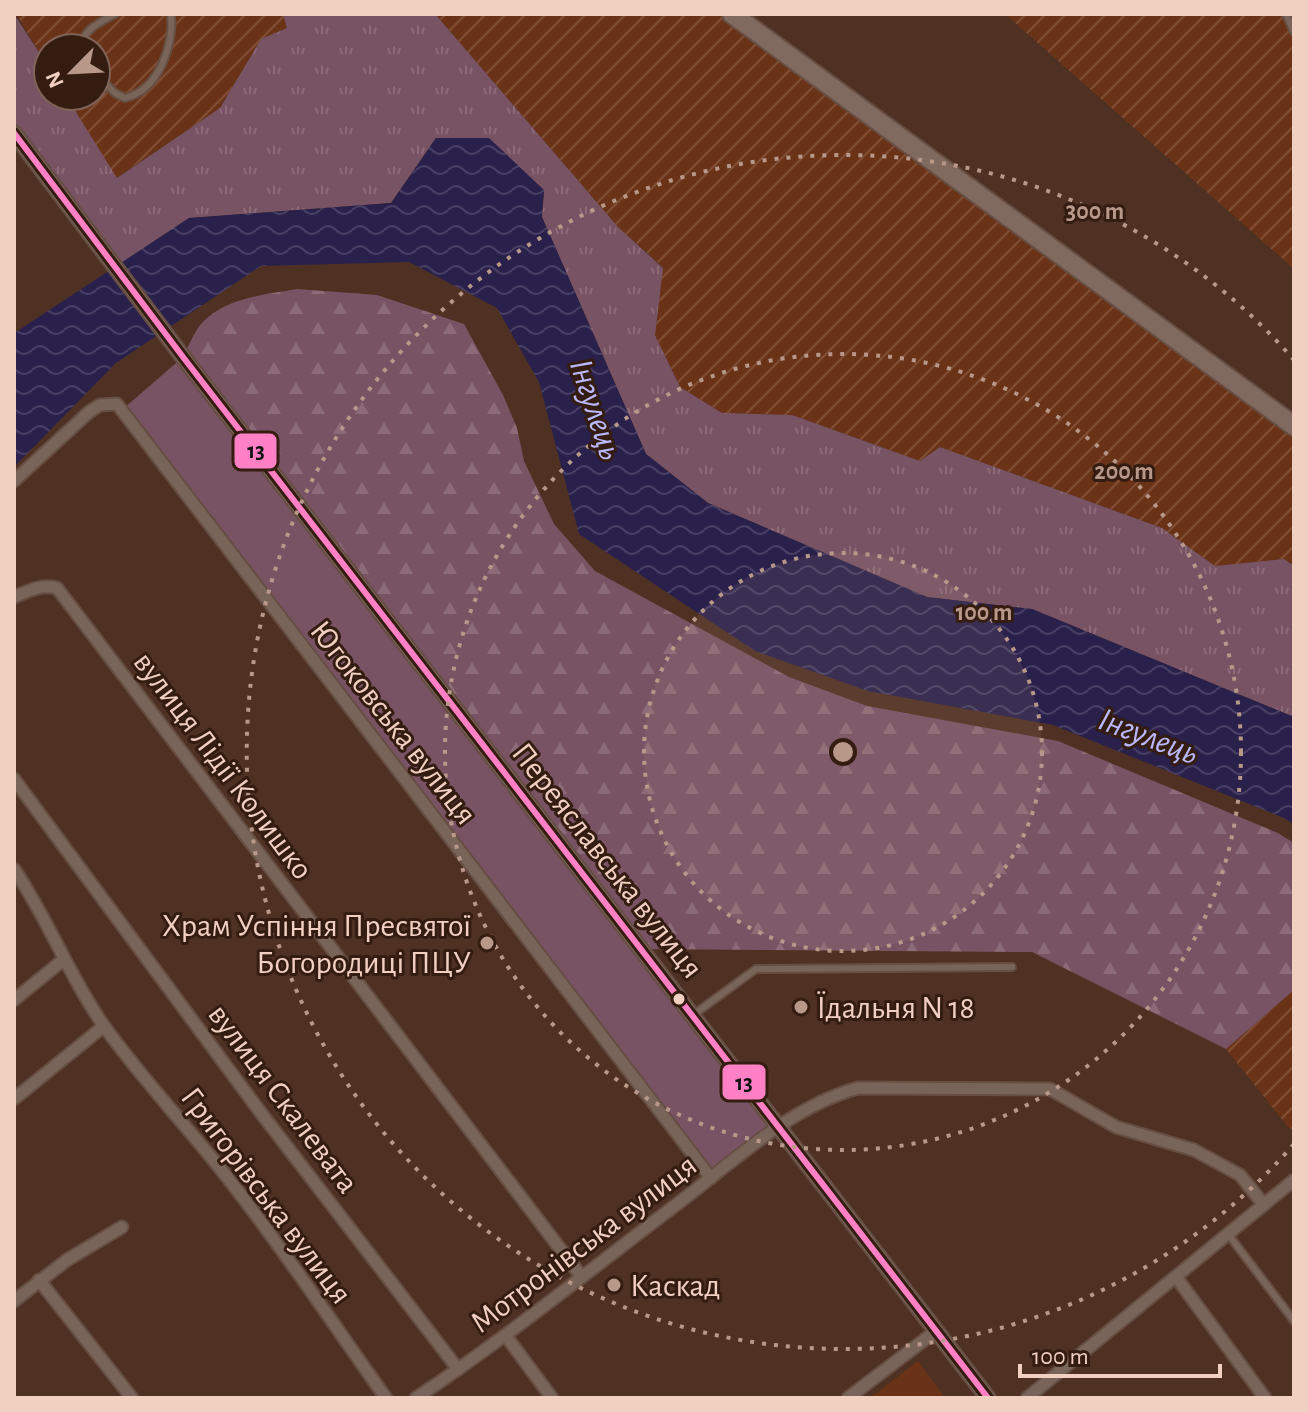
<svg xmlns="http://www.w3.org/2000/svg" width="1308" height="1412" font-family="'Alegreya Sans',sans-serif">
	<defs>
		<pattern id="industrial-furrows" width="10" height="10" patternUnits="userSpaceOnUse" patternTransform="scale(2)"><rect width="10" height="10" fill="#6a3216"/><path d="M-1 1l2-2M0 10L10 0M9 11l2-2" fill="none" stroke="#804f36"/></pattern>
		<pattern id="grass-tufts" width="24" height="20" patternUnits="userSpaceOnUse" patternTransform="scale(2)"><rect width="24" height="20" fill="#785364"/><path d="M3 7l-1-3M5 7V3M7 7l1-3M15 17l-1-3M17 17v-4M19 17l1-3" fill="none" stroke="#8c6b78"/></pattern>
		<pattern id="forest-firs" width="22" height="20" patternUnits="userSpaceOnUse" patternTransform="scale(2)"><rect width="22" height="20" fill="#785364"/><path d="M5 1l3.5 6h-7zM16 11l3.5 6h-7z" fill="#8c6b78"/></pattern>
		<pattern id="water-waves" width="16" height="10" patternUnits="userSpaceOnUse" patternTransform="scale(2)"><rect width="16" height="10" fill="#29204c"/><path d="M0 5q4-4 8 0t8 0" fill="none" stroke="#483f64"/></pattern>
	</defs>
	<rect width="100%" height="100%" fill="#4e3122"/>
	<!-- built -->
	<polygon fill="#6a3216" points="918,1361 945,1398 870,1398"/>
	<!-- industrial -->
	<g fill="url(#industrial-furrows)">
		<polygon points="16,14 283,14 287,28 261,39 220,108 116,178 66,96 96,96 96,48 48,48 48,66"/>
		<polygon points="435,14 730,14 1294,422 1294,566 1284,559 1215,566 1162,528 940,447 920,461 792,415 722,413 680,387 655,335 663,267 618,227"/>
		<polygon points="1005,14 1294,14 1294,269"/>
		<polygon points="1294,990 1294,1130 1288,1127 1226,1049"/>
	</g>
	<!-- grass -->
	<polygon fill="url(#grass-tufts)" points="14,14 48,66 48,96 66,96 117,178 220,108 261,39 287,28 283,14 435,14 618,227 663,268 655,335 680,387 722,413 792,415 920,461 940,447 1162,528 1215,566 1284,559 1294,566 1294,717 1032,609 927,597 708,503 646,454 542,217 544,190 436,138 391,203 189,218 116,268 14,121"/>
	<!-- forest -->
	<path fill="url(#forest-firs)" d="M297,289L377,295L464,324L503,395L517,428L524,461L554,524L595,571L789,677L867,706L1058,741L1278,833L1294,843V990L1226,1049L1032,952L642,949L183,357C188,347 192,337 198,328C220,298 263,295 297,289Z"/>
	<!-- garden -->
	<polygon fill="#785364" points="183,357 779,1127 711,1178 123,409"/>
	<!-- water -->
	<polygon fill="url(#water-waves)" points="436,138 489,138 544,190 542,217 646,454 708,503 927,597 1032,609 1294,717 1294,824 1284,818 1053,725 868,691 755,651 579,534 539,382 497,308 409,262 261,266 116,363 14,467 16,332 189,218 391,203"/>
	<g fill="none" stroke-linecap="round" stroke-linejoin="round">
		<!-- service casing -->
		<g stroke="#664e43" stroke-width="10">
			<g id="service">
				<polyline points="1286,14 1294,32"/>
				<path d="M82,48C81,30 101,22 115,14"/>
				<path d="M96,74L115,93L125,98C159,90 174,45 171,14"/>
				<polyline points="693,1015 756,969 1012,967"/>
				<polyline points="1228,1234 1294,1321"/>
			</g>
		</g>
		<!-- minor casing -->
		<g stroke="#664e43" stroke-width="15">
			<g id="minor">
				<polyline points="14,481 89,412 100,405 117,404 711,1178"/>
				<path d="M14,597C28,591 41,584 57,588L581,1276"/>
				<polyline points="14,779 261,1113 458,1369"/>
				<path d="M14,869C48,919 69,976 104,1026C142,1079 187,1126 227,1177C283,1248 333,1324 386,1398"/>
				<polyline points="14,1000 63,960"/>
				<polyline points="14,1099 104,1026"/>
				<polyline points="1176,1277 1265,1398"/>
				<polyline points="39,1280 132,1398"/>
				<polyline points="14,1301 67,1260 122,1227"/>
				<polyline points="506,1336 552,1398"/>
				<path d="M416,1398C509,1336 595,1266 685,1198C738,1157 793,1106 858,1088L1050,1089L1116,1127L1194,1150L1240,1175L1264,1205"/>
				<polyline points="848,1398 936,1331"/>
				<polyline points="1027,1398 1294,1180"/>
			</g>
		</g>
		<!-- tertiary casing -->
		<g stroke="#664e43" stroke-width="18">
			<polyline id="tertiary" points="14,133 183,357 988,1398"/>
		</g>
		<!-- primary casing -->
		<g stroke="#664e43" stroke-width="22">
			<polyline id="primary" points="732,14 1294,426"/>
		</g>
		<!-- service -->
		<use href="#service" stroke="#796459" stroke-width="6"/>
		<!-- minor -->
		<use href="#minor" stroke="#796459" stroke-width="11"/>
		<!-- tertiary -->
		<use href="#tertiary" stroke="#796459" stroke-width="14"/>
		<!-- primary -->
		<use href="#primary" stroke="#80695e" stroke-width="18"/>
		<!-- bus-1 casing -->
		<g stroke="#341c11" stroke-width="12">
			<polyline id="bus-1" points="14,133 183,357 988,1398"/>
		</g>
		<!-- bus-1 -->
		<use href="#bus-1" stroke="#ff80c5" stroke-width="6"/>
	</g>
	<!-- distance rings -->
	<circle cx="843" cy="752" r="199" fill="#b89889" fill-opacity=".12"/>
	<g fill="none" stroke="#b89889" stroke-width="4" stroke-dasharray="4 8">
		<circle cx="843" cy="752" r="199"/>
		<circle cx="843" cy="752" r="398"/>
		<path d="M1294 1144A597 597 0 1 1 1294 360"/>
	</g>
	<!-- markers -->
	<g fill="#b89889" stroke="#341c11" stroke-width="3">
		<circle cx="487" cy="943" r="8"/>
		<circle cx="801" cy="1007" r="8"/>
		<circle cx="614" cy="1285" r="8"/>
	</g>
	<circle fill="#f1d0c1" stroke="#341c11" stroke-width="3" cx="679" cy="999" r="7"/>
	<g text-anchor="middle" stroke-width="6" stroke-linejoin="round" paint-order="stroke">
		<!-- street labels -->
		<g font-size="32" fill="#f1d0c1" stroke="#341c11">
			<text transform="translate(394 722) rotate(52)" y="11">Югоковська вулиця</text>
			<text transform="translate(224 765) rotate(53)" y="11">вулиця Лідії Колишко</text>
			<text transform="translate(608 860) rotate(52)" y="11">Переяславська вулиця</text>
			<text transform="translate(284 1098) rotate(53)" y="11">вулиця Скалевата</text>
			<text transform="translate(267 1195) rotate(53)" y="11">Григорівська вулиця</text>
			<text transform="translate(583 1243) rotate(-37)" y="11">Мотронівська вулиця</text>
		</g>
		<!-- poi labels -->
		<g font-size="32" fill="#f1d0c1" stroke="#341c11" text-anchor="start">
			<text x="471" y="936" text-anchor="end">Храм Успіння Пресвятої<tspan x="471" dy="37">Богородиці ПЦУ</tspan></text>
			<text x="817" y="1018">Їдальня N 18</text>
			<text x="630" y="1296">Каскад</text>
		</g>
		<!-- water labels -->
		<g font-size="34" font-style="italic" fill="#bab8fc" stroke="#341c11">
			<text transform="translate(597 409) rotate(72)" y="12">Інгулець</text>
			<text transform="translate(1149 735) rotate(21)" y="12">Інгулець</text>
		</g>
	</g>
	<circle cx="843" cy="752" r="12" fill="#b89889" stroke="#341c11" stroke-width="4"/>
	<g font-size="24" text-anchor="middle" font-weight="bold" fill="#b89889" stroke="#341c11" stroke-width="6" stroke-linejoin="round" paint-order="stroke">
		<text x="1095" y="219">300 m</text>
		<text x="1124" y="479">200 m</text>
		<text x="984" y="620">100 m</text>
	</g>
	<g stroke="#341c11" stroke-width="3">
		<rect x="233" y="432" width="45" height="38" rx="8" fill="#ff80c5"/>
		<rect x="721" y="1063" width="46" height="38" rx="8" fill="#ff80c5"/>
	</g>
	<g font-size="22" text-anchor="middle" font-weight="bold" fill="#111">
		<text x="256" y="458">13</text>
		<text x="744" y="1090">13</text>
	</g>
	<!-- border -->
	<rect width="1308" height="1412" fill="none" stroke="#f1d0c1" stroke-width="32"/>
	<!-- north arrow -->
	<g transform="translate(72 72) rotate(246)"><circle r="38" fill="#341c11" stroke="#806457" stroke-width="2"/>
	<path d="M0-6L14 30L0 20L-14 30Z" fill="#b89889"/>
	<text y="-12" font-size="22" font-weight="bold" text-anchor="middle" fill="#f1d0c1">N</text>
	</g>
	<!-- scale -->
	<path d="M1020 1364v12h200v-12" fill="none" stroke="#f1d0c1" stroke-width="4"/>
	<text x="1032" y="1364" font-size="24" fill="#f1d0c1" stroke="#341c11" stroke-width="6" paint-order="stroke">100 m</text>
</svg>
